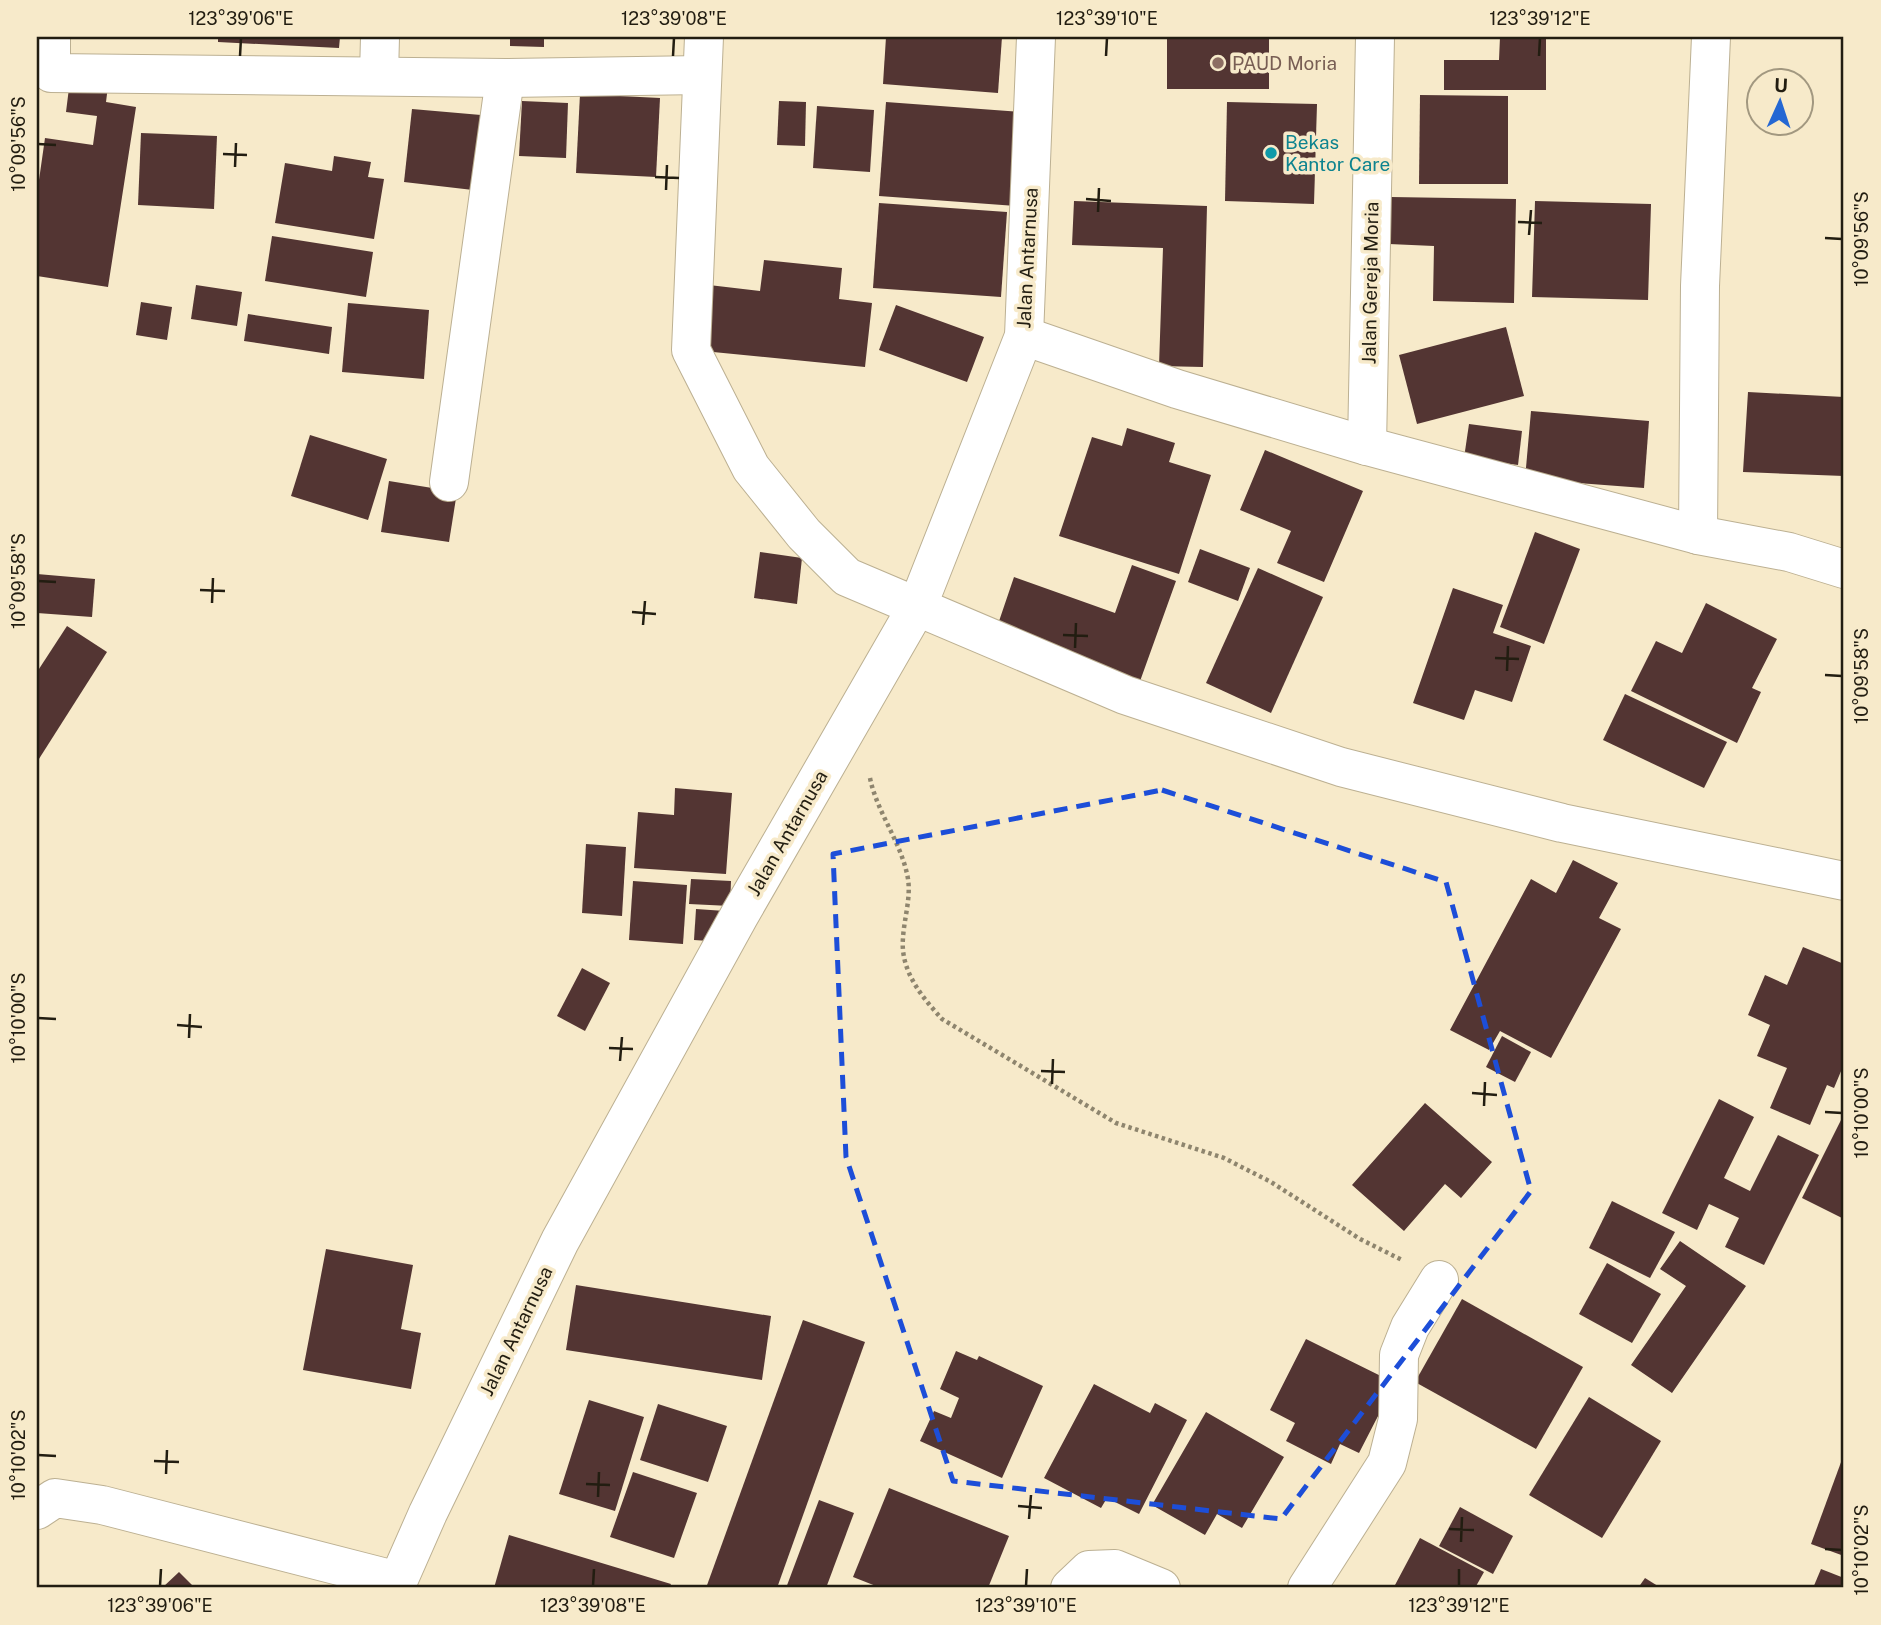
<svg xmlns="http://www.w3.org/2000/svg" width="1881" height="1625" font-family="'Public Sans',sans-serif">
	<rect width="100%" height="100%" fill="#f7eaca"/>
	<!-- building -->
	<g fill="#533533">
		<polygon points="218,37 340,37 339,48 218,42"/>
		<polygon points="510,37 544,37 544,47 510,46"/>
		<polygon points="886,37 1002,37 998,93 883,84"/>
		<rect x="1167" y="37" width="102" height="52"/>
		<polygon points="1500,37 1546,37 1546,90 1444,90 1444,60 1499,60"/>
		<polygon points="70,80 108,86 106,102 136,107 108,287 37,276 37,194 45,138 93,145 97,116 66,112"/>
		<polygon points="580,94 660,98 656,177 576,173"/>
		<polygon points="1420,95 1508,96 1508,184 1419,184"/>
		<polygon points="522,101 568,103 566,158 519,156"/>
		<polygon points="779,101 806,102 805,146 777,145"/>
		<polygon points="886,102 1023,112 1016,206 879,196"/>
		<polygon points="1227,102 1317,104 1314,204 1225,201"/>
		<polygon points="817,106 874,110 870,172 813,168"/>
		<polygon points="412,109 481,115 473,190 404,182"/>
		<polygon points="141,133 217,136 214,209 138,205"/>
		<polygon points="334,156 371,162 368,177 384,179 374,239 275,223 285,163 332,171"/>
		<polygon points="1391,197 1516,199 1514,303 1433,301 1434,246 1389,244"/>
		<polygon points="1074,201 1207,206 1203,367 1159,366 1163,248 1072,245"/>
		<polygon points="1535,201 1651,204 1648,300 1532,297"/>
		<polygon points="879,203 1007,212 1001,297 873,288"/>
		<polygon points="272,236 373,252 366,297 265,281"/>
		<polygon points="764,260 842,268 839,299 872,303 865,367 703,351 709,285 760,291"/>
		<polygon points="196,285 242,292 237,326 191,319"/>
		<polygon points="141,302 172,307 167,340 136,335"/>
		<polygon points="348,303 429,310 424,379 342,372"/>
		<polygon points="896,305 984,337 967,382 879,350"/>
		<polygon points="248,314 332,327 329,354 244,341"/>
		<polygon points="1506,327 1524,396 1417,424 1399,355"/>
		<polygon points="1748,392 1844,397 1844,476 1743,472"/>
		<polygon points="1531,411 1649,421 1644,488 1525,479"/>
		<polygon points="1469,424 1522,431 1518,465 1464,458"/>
		<polygon points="1127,428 1175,443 1169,462 1211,475 1179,574 1059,536 1092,437 1122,446"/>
		<polygon points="310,435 387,459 368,520 291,496"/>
		<polygon points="1265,450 1363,491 1324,582 1277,563 1291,531 1240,510"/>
		<polygon points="389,481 457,492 449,542 381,532"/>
		<polygon points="1535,532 1580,549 1544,644 1500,627"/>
		<polygon points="1200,549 1250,568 1238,601 1188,582"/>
		<polygon points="760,552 802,558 797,604 754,598"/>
		<polygon points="1132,565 1176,581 1139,684 995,633 1014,577 1115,613"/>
		<polygon points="1258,568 1323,597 1271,713 1206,683"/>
		<polygon points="37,574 95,579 92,617 37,613"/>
		<polygon points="1453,588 1503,605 1493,633 1531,646 1512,702 1475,690 1464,720 1413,703"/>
		<polygon points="1706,603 1777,639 1752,688 1761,692 1737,743 1631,691 1656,641 1682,653"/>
		<polygon points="67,626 107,652 37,762 37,672"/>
		<polygon points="1625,694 1727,742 1704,788 1603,740"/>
		<polygon points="675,788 732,793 726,874 634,868 638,812 674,815"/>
		<polygon points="586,844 626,847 622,916 582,913"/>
		<polygon points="1573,860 1618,883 1599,918 1621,929 1551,1058 1500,1031 1489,1050 1450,1030 1531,879 1556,893"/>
		<polygon points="691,879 731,881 730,906 689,904"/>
		<polygon points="633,881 687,885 683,944 629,940"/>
		<polygon points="696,909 725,911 723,942 694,940"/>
		<polygon points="1803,947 1844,964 1844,1064 1834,1088 1827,1085 1810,1125 1770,1108 1787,1068 1757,1056 1770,1025 1748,1015 1765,975 1787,985"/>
		<polygon points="582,968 610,983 585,1031 557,1016"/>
		<polygon points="1502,1036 1531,1052 1515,1082 1486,1067"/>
		<polygon points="1719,1099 1754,1117 1724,1178 1750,1191 1778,1135 1819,1155 1764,1265 1725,1247 1739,1218 1709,1204 1697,1230 1662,1213"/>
		<polygon points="1425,1103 1492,1162 1461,1198 1445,1184 1404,1231 1352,1185"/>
		<polygon points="1844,1114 1844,1219 1802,1198"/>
		<polygon points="1612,1201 1675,1232 1650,1278 1589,1248"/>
		<polygon points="1680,1241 1746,1286 1672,1393 1631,1365 1686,1286 1660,1269"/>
		<polygon points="326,1249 413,1265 401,1329 421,1333 411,1389 303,1370"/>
		<polygon points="1607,1263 1661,1294 1632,1343 1579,1314"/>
		<polygon points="576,1285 771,1316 762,1380 566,1350"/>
		<polygon points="1462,1299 1583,1367 1536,1449 1415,1382"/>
		<polygon points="803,1320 865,1342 777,1588 706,1588"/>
		<polygon points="1306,1339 1395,1383 1359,1453 1340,1444 1331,1464 1286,1441 1295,1423 1270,1410"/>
		<polygon points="956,1351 977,1360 979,1356 1043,1386 1002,1478 920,1441 934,1411 951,1418 959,1398 940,1389"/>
		<polygon points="1094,1384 1150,1413 1155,1403 1187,1420 1139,1514 1107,1498 1101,1508 1044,1478"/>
		<polygon points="1589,1397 1661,1441 1602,1538 1529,1495"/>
		<polygon points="589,1400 644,1417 615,1511 559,1494"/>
		<polygon points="658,1404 727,1426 708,1482 640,1460"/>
		<polygon points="1206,1412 1284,1457 1242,1528 1217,1514 1205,1535 1152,1505"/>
		<polygon points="1844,1454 1844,1556 1811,1544"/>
		<polygon points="633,1472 697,1493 674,1558 610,1537"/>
		<polygon points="889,1488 1009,1536 988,1588 881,1588 853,1577"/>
		<polygon points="819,1500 854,1513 826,1588 786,1588"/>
		<polygon points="1460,1507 1513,1536 1493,1574 1439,1546"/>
		<polygon points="509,1535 671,1584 669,1588 494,1588"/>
		<polygon points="1420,1538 1484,1572 1475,1588 1401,1588 1395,1585"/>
		<polygon points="1821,1569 1844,1578 1844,1588 1813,1588"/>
		<polygon points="179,1572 195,1588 162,1588"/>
		<polygon points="1645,1578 1661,1588 1638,1588"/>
	</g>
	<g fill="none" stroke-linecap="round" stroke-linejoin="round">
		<!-- minor casing -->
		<g stroke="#bcb092" stroke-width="40">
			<g id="minor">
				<polyline points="51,37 51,73 505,78 702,75"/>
				<polyline points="704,37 691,350 751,468 804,534 847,577 1125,695 1341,767 1562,823 1844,881"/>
				<polyline points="379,75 380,37"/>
				<polyline points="1024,336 1177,389 1367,446 1698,535 1789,552 1844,569"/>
				<polyline points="1367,446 1375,37"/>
				<polyline points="449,482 505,78"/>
				<polyline points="1698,535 1700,286 1711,37"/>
				<polyline points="37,1510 55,1498 102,1505 398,1581"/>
				<polyline points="395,1588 428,1513 560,1241 739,916 918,605 1024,336 1036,37"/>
				<polyline points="1070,1588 1089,1570 1115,1569 1161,1588"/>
				<polyline points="1307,1588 1387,1463 1398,1419 1399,1355 1410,1327 1439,1280"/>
			</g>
		</g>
		<!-- path -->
		<path stroke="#8e856e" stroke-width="4.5" stroke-dasharray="3.5 3.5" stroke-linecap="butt" d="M870,778C877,813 902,843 908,879C911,898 904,919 903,938C900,971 922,997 942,1019L1116,1123L1224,1158L1271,1182L1360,1239L1402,1260"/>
		<!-- minor -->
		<use href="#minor" stroke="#fff" stroke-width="38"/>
	</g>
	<!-- marked area -->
	<path fill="none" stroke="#1d4ed8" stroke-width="5" stroke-dasharray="14 9" stroke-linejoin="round" d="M1162,790L1446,882L1531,1191L1281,1519L953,1481L846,1157L833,854Z"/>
	<!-- ticks -->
	<path fill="none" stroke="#221d11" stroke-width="2.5" d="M240,56L241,38M673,56L674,38M1106,56L1107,38M1539,56L1540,38M38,144L56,145M223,154L247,155M235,167L236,143M655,177L679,178M666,190L667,165M1086,199L1111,201M1098,212L1099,188M1518,222L1542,223M1529,235L1531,210M1825,238L1842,239M38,581L56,582M200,590L225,591M212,603L213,578M632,612L656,614M643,625L645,601M1063,635L1088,636M1075,648L1076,623M1495,658L1519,659M1507,671L1508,646M1825,675L1842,676M38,1018L56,1019M177,1025L202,1027M189,1038L190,1014M609,1048L633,1049M620,1061L622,1037M1041,1071L1065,1072M1052,1084L1053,1059M1472,1093L1497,1095M1484,1106L1485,1082M1825,1112L1842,1113M38,1455L56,1456M154,1461L179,1462M166,1474L167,1450M586,1484L610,1485M598,1497L599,1472M1018,1506L1042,1508M1029,1519L1031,1495M1449,1529L1474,1530M1461,1542L1462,1517M1825,1549L1842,1550M160,1586L161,1569M593,1586L594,1569M1026,1586L1027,1569M1459,1586V1569"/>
	<!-- markers -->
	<circle fill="#8d6e63" stroke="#f7eaca" stroke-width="2.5" cx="1218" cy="63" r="7"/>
	<circle fill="#0f9aa8" stroke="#f7eaca" stroke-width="2.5" cx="1271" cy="153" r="7"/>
	<g text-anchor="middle" stroke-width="7" stroke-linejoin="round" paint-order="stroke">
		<!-- education labels -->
		<g font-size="19" fill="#785e54" stroke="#f7eaca" text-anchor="start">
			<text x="1232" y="70">PAUD Moria</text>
		</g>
		<!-- culture labels -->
		<g font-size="19" fill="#0d838f" stroke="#f7eaca" text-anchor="start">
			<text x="1285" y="149">Bekas<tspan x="1285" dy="22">Kantor Care</tspan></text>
		</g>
		<!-- street labels -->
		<g font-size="19" fill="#221d11" stroke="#f7eaca">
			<text transform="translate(1027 258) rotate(-87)" y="7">Jalan Antarnusa</text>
			<text transform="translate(1370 283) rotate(-89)" y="7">Jalan Gereja Moria</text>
			<text transform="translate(787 833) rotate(-60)" y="7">Jalan Antarnusa</text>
			<text transform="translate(516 1331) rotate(-64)" y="7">Jalan Antarnusa</text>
		</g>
	</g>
	<!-- border -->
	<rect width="1881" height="1625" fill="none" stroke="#f7eaca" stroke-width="77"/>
	<!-- north arrow -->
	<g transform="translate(1780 102) rotate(3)"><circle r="33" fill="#f7eaca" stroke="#a29880" stroke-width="2"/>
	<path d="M0-5L12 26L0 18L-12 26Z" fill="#2467d3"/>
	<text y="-10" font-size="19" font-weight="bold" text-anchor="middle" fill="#221d11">U</text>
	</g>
	<rect x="38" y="38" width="1804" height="1548" fill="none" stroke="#221d11" stroke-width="2.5"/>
	<g font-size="18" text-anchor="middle" fill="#221d11">
		<text x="241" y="25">123°39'06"E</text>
		<text x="674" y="25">123°39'08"E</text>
		<text x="1107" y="25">123°39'10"E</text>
		<text x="1540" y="25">123°39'12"E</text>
		<text transform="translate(19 144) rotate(-90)" y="6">10°09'56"S</text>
		<text transform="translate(1862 239) rotate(-90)" y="6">10°09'56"S</text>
		<text transform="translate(19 581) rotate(-90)" y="6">10°09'58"S</text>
		<text transform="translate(1862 676) rotate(-90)" y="6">10°09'58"S</text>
		<text transform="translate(19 1018) rotate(-90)" y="6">10°10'00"S</text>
		<text transform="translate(1862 1113) rotate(-90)" y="6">10°10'00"S</text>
		<text transform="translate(19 1455) rotate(-90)" y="6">10°10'02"S</text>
		<text transform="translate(1862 1550) rotate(-90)" y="6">10°10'02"S</text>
		<text x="160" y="1612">123°39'06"E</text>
		<text x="593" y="1612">123°39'08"E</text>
		<text x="1026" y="1612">123°39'10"E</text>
		<text x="1459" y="1612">123°39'12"E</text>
	</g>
</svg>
